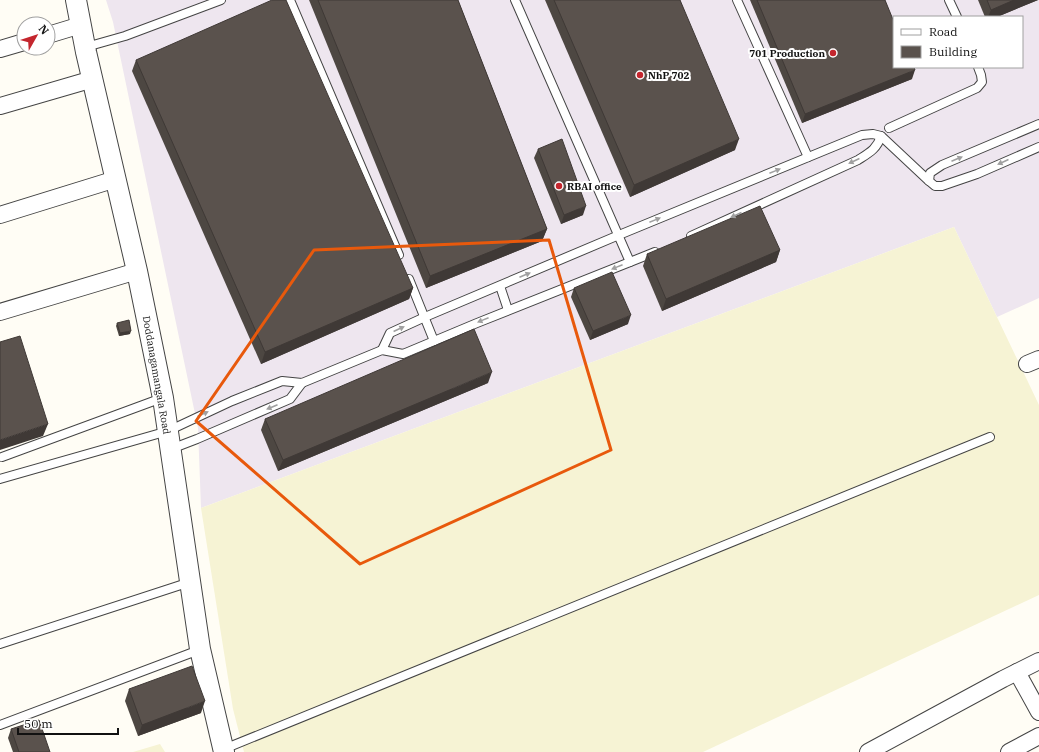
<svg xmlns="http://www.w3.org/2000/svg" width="1039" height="752" font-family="'IBM Plex Serif',serif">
	<rect width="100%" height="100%" fill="#fffdf5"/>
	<!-- industrial -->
	<path fill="#eee6ef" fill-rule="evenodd" d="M106,0H1039V298L997,317L954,227L201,508L198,428L113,22ZM894,17H1022V67H894Z"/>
	<!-- farmland -->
	<g fill="#f6f3d4">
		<polygon points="954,227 1039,405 1039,595 703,752 244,752 233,709 201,508"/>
		<polygon points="160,744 165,752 133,752"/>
	</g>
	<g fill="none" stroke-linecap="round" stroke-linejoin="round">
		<!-- service casing -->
		<g stroke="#444" stroke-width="10">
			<g id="service">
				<polyline points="290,0 399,255"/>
				<polyline points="515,0 630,262"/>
				<polyline points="737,0 808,157"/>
				<polyline points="949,0 957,17"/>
				<polyline points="86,47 125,36 221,0"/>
				<polyline points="889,128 977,88 982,82 981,75 978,67"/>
				<polyline points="929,181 930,173 942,165 1039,124"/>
				<path d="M691,236L858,160C869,153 877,149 881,136"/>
				<polyline points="409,279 434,341"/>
				<polyline points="500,286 508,310"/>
				<polyline points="382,350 390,333 425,317 619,235 862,135 873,134 881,136 929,181 935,186 942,186 977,174 1039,147"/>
				<polyline points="171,449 197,439 290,399 302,383"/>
				<polyline points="2,457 162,398"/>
				<polyline points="0,479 168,431 232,401 282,381 302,383 382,350 403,354 477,323 655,252"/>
				<polyline points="0,644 190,582"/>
				<polyline points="0,725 199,650"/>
				<polyline points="224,749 990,437"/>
			</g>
		</g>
		<!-- minor casing -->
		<g stroke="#444" stroke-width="18">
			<g id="minor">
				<polyline points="48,35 81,25"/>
				<polyline points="0,49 24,42"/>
				<polyline points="0,106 93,79"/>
				<polyline points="0,215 116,179"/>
				<polyline points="0,312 137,271"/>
				<polyline points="1027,364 1039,359"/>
				<polyline points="1017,672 1039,712"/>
				<polyline points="868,752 1003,679 1039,661"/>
				<polyline points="1009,752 1039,736"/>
			</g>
		</g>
		<!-- tertiary casing -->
		<g stroke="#444" stroke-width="22">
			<polyline id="tertiary" points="76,0 86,52 137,271 163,398 200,649 224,752"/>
		</g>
		<!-- service -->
		<use href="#service" stroke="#fff" stroke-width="8"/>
		<!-- minor -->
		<use href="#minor" stroke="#fff" stroke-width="16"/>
		<!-- tertiary -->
		<use href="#tertiary" stroke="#fff" stroke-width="20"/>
	</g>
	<!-- wall -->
	<g fill="#4d4742">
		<polygon points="309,0 458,0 547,229 542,241 426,288"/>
		<polygon points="545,0 680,0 735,150 630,197"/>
		<polygon points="750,0 885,0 912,79 802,123"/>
		<polygon points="978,0 1038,0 997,17 985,17"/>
		<polygon points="136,60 413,288 409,299 261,364 132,71"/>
		<polygon points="538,149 583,215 561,224 534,158"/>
		<polygon points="780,250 776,262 662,311 643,266 647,254"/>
		<polygon points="574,288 628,324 590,340 571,297"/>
		<polygon points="117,323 130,334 119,336 116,326"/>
		<polygon points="488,383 278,471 261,430 265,419"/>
		<polygon points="129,689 201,713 138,736 125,701"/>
		<polygon points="11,729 50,752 13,752 8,738"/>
	</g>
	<!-- shaded-wall -->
	<g fill="#3f3936">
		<polygon points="1014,0 1038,0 997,17 988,17 991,10"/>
		<polygon points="915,70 912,79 802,123 805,114"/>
		<polygon points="739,139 735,150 630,197 634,185"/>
		<polygon points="586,206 583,215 561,224 564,215"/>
		<polygon points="547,229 542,241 426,288 430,276"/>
		<polygon points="780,250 776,262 662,311 666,299"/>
		<polygon points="413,288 409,299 261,364 265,352"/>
		<polygon points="631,315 628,324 590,340 593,331"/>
		<polygon points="131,331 130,334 119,336 120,333"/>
		<polygon points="492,372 488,383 278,471 283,460"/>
		<polygon points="48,424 43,436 0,450 0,440"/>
		<polygon points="205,701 201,713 138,736 142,725"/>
	</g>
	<!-- building -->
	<g fill="#5a524d" stroke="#3f3936">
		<polygon points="272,0 286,0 413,288 265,352 136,60"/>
		<polygon points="318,0 458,0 547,229 430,276"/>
		<polygon points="554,0 680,0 739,139 634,185"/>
		<polygon points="757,0 885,0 894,22 894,67 914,67 915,70 805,114"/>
		<polygon points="987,0 1014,0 991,10"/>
		<polygon points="562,139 586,206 564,215 538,149"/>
		<polygon points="760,206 780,250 666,299 647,254"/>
		<polygon points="612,272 631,315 593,331 574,288"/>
		<polygon points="129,320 131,331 120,333 117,323"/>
		<polygon points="474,329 492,372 283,460 265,419"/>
		<polygon points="20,336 48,424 0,440 0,342"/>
		<polygon points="192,666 205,701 142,725 129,689"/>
		<polygon points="39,720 50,752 19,752 11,729"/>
	</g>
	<!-- one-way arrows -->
	<defs><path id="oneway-solid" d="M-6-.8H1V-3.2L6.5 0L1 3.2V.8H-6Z"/></defs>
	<g fill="#a0a0a0">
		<use href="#oneway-solid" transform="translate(957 159) rotate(-23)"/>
		<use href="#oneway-solid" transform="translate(854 161) rotate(155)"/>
		<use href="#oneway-solid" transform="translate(1003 162) rotate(156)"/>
		<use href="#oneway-solid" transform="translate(775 171) rotate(-22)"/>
		<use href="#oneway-solid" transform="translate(736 215) rotate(156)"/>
		<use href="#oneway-solid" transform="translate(655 220) rotate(-22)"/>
		<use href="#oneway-solid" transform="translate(617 267) rotate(158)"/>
		<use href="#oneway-solid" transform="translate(525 275) rotate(-23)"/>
		<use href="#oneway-solid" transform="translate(483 320) rotate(158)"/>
		<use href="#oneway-solid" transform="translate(399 329) rotate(-25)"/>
		<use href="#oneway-solid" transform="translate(272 407) rotate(157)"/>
		<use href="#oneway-solid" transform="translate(203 414) rotate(-25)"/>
	</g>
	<!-- marked area -->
	<path fill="none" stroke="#e8590c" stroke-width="3" stroke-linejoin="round" d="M549,240L611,450L360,564L196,421L314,250Z"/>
	<!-- markers -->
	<g fill="#c4262e" stroke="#fff" stroke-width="1.5">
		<circle cx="833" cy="53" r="4"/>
		<circle cx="640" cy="75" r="4"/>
		<circle cx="559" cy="186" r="4"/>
	</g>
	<g text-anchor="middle" stroke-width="4" stroke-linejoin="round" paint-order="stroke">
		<!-- poi labels -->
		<g font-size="10" font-weight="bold" fill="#111" stroke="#fff" text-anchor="start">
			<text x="825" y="57" text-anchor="end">701 Production</text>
			<text x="648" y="79">NhP 702</text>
			<text x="567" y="190">RBAI office</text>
		</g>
		<!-- street labels -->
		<g font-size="10" fill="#111" stroke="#fff">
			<text transform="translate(157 375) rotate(80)" y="4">Doddanagamangala Road</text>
		</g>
	</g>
	<!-- legend -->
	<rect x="893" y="16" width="130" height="52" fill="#ffffff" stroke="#a0a0a0"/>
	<rect x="901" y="29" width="20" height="6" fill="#ffffff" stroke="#a0a0a0"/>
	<text x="929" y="36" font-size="12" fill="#111111">Road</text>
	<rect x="901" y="46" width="20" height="12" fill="#5a524d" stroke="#a0a0a0"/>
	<text x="929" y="56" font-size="12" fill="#111111">Building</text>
	<!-- north arrow -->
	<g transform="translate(36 36) rotate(51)"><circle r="19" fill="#ffffff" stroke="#a0a0a0"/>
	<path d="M0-3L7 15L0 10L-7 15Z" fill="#c4262e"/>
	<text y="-6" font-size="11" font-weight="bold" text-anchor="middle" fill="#111111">N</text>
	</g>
	<!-- scale -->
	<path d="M18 728v6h100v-6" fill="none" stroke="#111111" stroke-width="2"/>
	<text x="24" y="728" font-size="12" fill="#111111" stroke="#ffffff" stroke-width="3" paint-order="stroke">50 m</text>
</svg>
